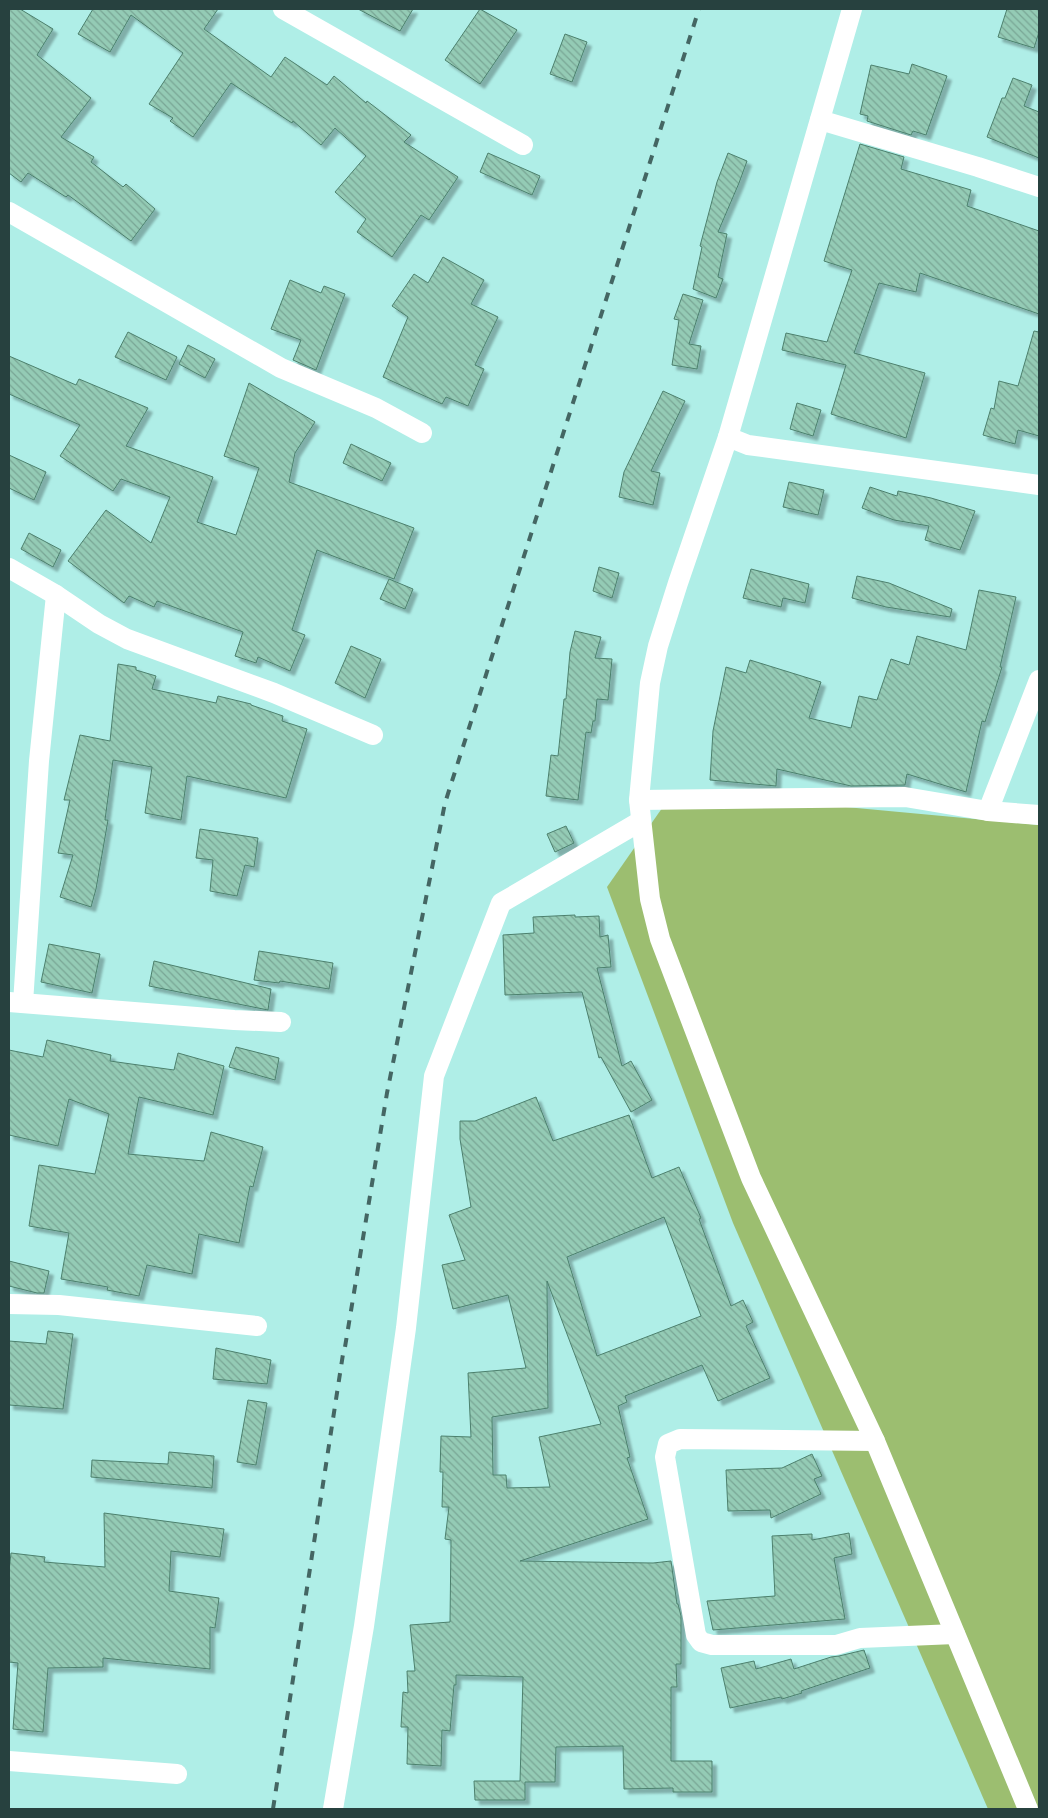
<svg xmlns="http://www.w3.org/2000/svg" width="1048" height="1818" font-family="'Work Sans',sans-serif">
	<defs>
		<pattern id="building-back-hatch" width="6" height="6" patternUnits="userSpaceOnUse" patternTransform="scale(1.25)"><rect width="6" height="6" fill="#94cbb5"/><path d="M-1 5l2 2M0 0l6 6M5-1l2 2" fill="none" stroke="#79a695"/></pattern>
		<filter id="shadow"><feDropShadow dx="4.5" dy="4.5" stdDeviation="1" flood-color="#0004"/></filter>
	</defs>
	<rect width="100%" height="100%" fill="#afeee7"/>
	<!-- green -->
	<polygon fill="#9cbe70" points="674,791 1039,825 1039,1809 988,1809 733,1223 607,887"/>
	<!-- building -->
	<g fill="url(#building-back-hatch)" stroke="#4c806d" fill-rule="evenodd" filter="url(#shadow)">
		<polygon points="9,9 20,9 53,29 37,55 91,98 61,137 94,157 91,162 123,187 126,184 155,209 131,241 68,195 66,197 28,173 21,182 9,173"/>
		<polygon points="93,9 218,9 204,29 271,77 285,57 327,85 334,76 366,103 367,101 411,135 404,142 458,177 429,220 421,215 392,257 357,232 366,219 335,192 366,156 335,128 321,145 293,121 292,123 231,83 193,137 170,121 173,118 149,104 183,53 131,15 110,52 78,34"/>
		<polygon points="358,9 413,9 400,31"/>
		<polygon points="480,9 517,30 480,84 445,60"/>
		<polygon points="1007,9 1039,9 1039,32 1034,48 998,37"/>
		<polygon points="565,34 587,42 572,82 550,74"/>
		<polygon points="912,64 947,76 926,135 913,131 911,135 867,121 868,116 860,114 871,65 909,74"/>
		<polygon points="1013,78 1032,85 1024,106 1039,112 1039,158 987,137 1002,98 1005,98"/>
		<polygon points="860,144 904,157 901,169 971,190 967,206 1039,231 1039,314 920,273 916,292 879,283 854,353 925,373 906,438 831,414 846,365 782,350 786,333 827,342 852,270 824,261"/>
		<polygon points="488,153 540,176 532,195 480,172"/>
		<polygon points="728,153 747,161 739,183 718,232 727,234 718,277 723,279 716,298 693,289 702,247 700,246 717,182"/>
		<polygon points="443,257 484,280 471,304 498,317 475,365 484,369 468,406 446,397 442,404 383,377 408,317 392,306 414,274 428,283"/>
		<polygon points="290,280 321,293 324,286 345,294 316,370 293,360 301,340 271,329"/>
		<polygon points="683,294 703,300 689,344 701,346 697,369 672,365 679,320 674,319"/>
		<polygon points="1034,331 1039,332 1039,436 1018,430 1015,444 983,435 991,408 994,409 999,381 1018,386"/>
		<polygon points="128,332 177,357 166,380 115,357"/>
		<polygon points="188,345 215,359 205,378 179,364"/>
		<polygon points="9,356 76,385 79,379 148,408 126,446 213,477 197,522 236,535 259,468 224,456 249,383 300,413 315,422 295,453 289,482 414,528 394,579 317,550 292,630 305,635 290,671 258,657 256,663 235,656 243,632 157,601 154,607 129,596 124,603 68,561 106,510 151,543 170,497 121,479 113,491 60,456 80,425 9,394"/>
		<polygon points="663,391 685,401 651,471 660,473 653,505 619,497 624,472"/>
		<polygon points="797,403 821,410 813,436 790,429"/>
		<polygon points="351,444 391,463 382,481 343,463"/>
		<polygon points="9,455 46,472 34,500 9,488"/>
		<polygon points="789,482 824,490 818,515 783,507"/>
		<polygon points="870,487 897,496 898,491 931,498 975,511 960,550 925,540 929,526 894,520 862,508"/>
		<polygon points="29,533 61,550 53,567 21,549"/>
		<polygon points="599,567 619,573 612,598 593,591"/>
		<polygon points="751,569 809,584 805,603 783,598 781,607 743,598"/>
		<polygon points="857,576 889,583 952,609 950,617 886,607 852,598"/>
		<polygon points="389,579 413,589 405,609 380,599"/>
		<polygon points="979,590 1016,597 1000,667 1002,667 985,722 982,721 966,792 907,774 905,785 851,786 777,769 776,786 710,780 713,731 726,667 746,673 750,660 821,682 809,718 851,728 859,696 877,700 891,659 909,665 917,636 966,650"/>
		<polygon points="575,631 601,637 595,658 612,659 608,700 597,699 595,721 593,721 591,733 586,732 578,800 546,796 551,755 558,756 564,699 566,699 570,652"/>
		<polygon points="351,646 381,659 365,698 335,683"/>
		<polygon points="118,664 136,667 136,670 156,676 152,689 216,703 218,696 251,704 251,705 283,716 282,721 307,729 286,798 187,776 181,820 145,813 152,767 113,760 105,820 108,820 96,889 91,907 60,897 73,855 58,853 70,800 64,800 80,735 110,741"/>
		<polygon points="566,826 574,843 555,852 547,834"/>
		<polygon points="200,829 258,838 254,867 245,865 237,896 210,891 213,860 196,858"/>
		<polygon points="575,915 575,917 599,916 600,937 608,935 611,967 597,968 622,1066 631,1061 652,1100 631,1112 601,1057 599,1058 582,992 505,995 503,935 534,933 533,917"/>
		<polygon points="49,944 100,954 92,993 41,982"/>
		<polygon points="259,951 333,963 329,989 280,981 279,983 254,980"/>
		<polygon points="154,961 271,989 268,1010 149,986"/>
		<polygon points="47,1040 111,1055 110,1061 174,1070 178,1053 224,1066 213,1115 139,1097 128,1154 204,1161 211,1132 263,1147 253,1187 250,1186 239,1243 199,1234 192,1274 147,1265 139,1296 107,1290 108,1287 61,1279 69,1233 29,1226 39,1165 95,1174 109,1114 69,1099 58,1146 9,1135 9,1050 43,1057"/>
		<polygon points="236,1047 279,1058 275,1080 229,1067"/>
		<path d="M536,1097L553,1141L629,1115L652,1178L679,1167L701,1218L699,1219L731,1306L743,1300L753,1322L746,1326L770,1378L718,1401L702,1365L625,1396L627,1402L618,1406L630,1457L627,1458L648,1519L520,1561L653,1563L671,1561L677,1604H678L681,1616V1664H676L677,1687H671V1761H712V1792H673V1788L624,1789L623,1746L556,1747L555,1782H525V1800H475L474,1781H520L523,1677L456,1675V1685H454L450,1731L442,1730L441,1766L407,1764L408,1727H401L403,1692L408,1693L407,1671H415L410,1625L450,1622L451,1540L445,1539L449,1507H442L443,1472H440L441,1436L471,1437L468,1373L526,1368L508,1295L453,1309L442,1265L465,1260L449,1215L471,1207L460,1139V1121H475ZM664,1217L701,1316L597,1356L567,1257ZM547,1281L601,1424L539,1437L550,1487L507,1488L506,1475H493L492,1417L548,1408Z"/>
		<polygon points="9,1261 49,1271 44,1293 37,1293 9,1286"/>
		<polygon points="48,1331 73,1334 63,1409 9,1405 9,1341 46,1344"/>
		<polygon points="216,1348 271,1360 267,1384 213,1379"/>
		<polygon points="248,1400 267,1403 256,1465 237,1462"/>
		<polygon points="169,1452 214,1456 212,1488 91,1477 92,1460 168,1464"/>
		<polygon points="812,1454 822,1476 814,1479 821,1494 771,1518 770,1510 728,1511 726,1470 782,1468"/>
		<polygon points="104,1513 224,1529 220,1557 171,1551 169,1591 219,1598 215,1628 210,1627 210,1669 103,1658 103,1667 48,1668 43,1732 13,1729 18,1663 9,1662 9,1571 11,1553 45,1557 44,1562 105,1567"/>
		<polygon points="849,1533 852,1554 834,1558 845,1619 713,1630 707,1601 775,1596 772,1536 812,1534 812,1540"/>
		<polygon points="864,1650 870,1668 801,1691 802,1693 782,1699 781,1697 730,1708 721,1668 754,1661 756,1669 791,1659 794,1669 831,1657 839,1656"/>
	</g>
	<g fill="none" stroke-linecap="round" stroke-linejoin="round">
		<!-- minor -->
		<g stroke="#fff" stroke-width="20">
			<polyline points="283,9 523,145"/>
			<polyline points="852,9 728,437 678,583 658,646 650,683 639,800 650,899 660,939 751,1178 875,1441 1028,1809"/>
			<polyline points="820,120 978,167 1039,187"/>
			<polyline points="9,212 281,368 376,408 422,433"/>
			<polyline points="728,437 748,445 1039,485"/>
			<polyline points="9,568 56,595 99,624 127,639 274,693 373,735"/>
			<polyline points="639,800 905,797 988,811 1039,815"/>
			<polyline points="988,811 1039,680"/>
			<polyline points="9,1002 234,1020 281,1022"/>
			<polyline points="23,1003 39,761 56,595"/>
			<polyline points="9,1304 59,1305 257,1326"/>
			<polyline points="875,1441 680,1439 668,1444 665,1457 696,1635 701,1642 712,1645 836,1645 860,1638 955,1634"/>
			<polyline points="9,1761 177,1774"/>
			<polyline points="333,1809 364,1626 406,1328 434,1076 501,903 641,821"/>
		</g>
		<!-- rail -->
		<polyline stroke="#446663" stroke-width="4" stroke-dasharray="9 9" stroke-linecap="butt" points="273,1809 343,1354 344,1353 387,1093 445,803 699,9"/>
	</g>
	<!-- border -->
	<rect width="1048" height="1818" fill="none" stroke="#27413f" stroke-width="20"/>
</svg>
